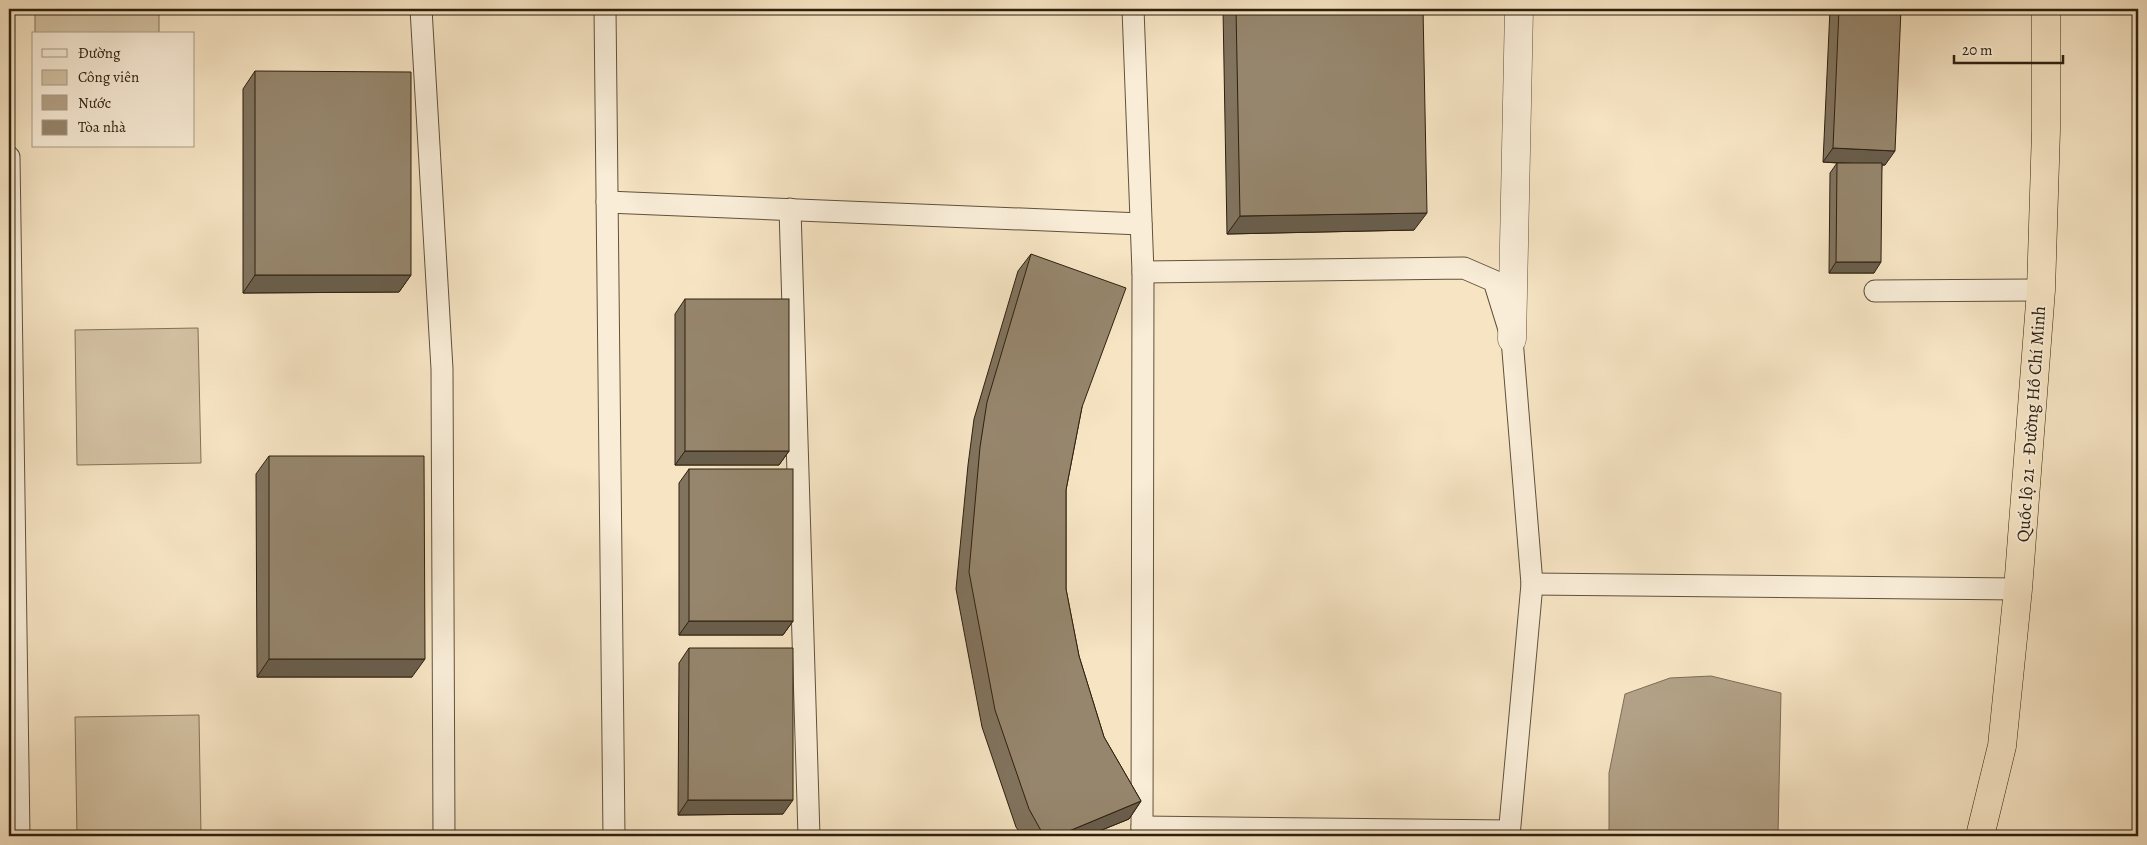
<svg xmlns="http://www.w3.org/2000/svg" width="2147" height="845" font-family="Alegreya,serif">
	<rect width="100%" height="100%" fill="#f6e4c3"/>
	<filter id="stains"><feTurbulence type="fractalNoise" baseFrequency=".004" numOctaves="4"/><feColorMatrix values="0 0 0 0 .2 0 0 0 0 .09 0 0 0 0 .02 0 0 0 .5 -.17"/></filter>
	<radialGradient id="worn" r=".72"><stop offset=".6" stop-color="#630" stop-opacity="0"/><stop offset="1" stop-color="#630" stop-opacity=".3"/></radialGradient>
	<!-- green -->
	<g fill="#d4c3a4" stroke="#82725a">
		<rect x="35" y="9" width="124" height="25"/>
		<polygon points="198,328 201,463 77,465 75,330"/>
		<polygon points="199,715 201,836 77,836 75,717"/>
	</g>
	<!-- water -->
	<polygon fill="#b2a186" stroke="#7e6d56" points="1711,676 1781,693 1778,836 1609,836 1609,773 1625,694 1670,678"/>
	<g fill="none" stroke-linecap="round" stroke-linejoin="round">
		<!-- service casing -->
		<g stroke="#61513c" stroke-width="23">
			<g id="service">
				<polyline points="421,9 442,369 444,836"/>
				<polyline points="605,9 614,836"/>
				<polyline points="1133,9 1143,272 1142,836"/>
				<polyline points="9,157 19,836"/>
				<polyline points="607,202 1141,224"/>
				<polyline points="790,209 809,836"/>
				<polyline points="1143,272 1464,268 1494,281 1512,339 1532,584 1509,836"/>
				<polyline points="1875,291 2041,290"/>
				<polyline points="1532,584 2018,589"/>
				<polyline points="1142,827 1509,831"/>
			</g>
		</g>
		<!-- minor casing -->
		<g stroke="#61513c" stroke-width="29">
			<polyline id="minor" points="1512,339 1519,9"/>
		</g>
		<!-- trunk casing -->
		<g stroke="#2f200f" stroke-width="29">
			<polyline id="trunk" points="1980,836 2002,746 2018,589 2041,290 2046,130 2046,9"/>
		</g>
		<!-- service -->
		<use href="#service" stroke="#f9edd8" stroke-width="21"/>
		<!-- minor -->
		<use href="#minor" stroke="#f9edd8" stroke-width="28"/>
		<!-- trunk -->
		<use href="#trunk" stroke="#f6e4c3" stroke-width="28"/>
	</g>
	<!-- wall -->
	<g fill="#81735e" stroke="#2f200f">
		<polygon points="1223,9 1423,9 1414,230 1227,234"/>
		<polygon points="1830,9 1901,9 1885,165 1882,165 1874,273 1829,273 1830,173 1837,163 1823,162"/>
		<polygon points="255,71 411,275 399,292 243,293 243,89"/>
		<polygon points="1031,254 1082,407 1066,490 1066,589 1079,656 1104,737 1141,801 1129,819 1087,836 1022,836 1016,827 982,727 956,589 968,465 974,419 1018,271"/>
		<polygon points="685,299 789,451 779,465 675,465 675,314"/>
		<polygon points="269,456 412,677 257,677 256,474"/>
		<polygon points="689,469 793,621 783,635 679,635 679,483"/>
		<polygon points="689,648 783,814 678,815 679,663"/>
	</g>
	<!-- shaded-wall -->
	<g fill="#695e4c" stroke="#2f200f">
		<polygon points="1833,148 1895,151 1885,165 1823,162"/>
		<polygon points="1427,213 1414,230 1227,234 1240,216"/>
		<polygon points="1836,262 1881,262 1874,273 1829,273"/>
		<polygon points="255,275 411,275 399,292 243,293"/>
		<polygon points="685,451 789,451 779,465 675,465"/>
		<polygon points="689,621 793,621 783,635 679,635"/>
		<polygon points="269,659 425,659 412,677 257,677"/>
		<polygon points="688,800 793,800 783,814 678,815"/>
		<polygon points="1141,801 1129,819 1087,836 1057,836"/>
	</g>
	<!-- building -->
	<g fill="#96866d" stroke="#2f200f">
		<polygon points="1236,9 1423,9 1427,213 1240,216"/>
		<polygon points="1839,9 1901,9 1895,151 1833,148"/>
		<polygon points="255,71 411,72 411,275 255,275"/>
		<polygon points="1837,163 1882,163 1881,262 1836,262"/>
		<polygon points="1031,254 1126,288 1082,407 1066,490 1066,589 1079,656 1104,737 1141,801 1057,836 1044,836 1029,809 995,710 969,572 980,447 987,402"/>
		<rect x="685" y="299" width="104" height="152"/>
		<polygon points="269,456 424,456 425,659 269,659"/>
		<rect x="689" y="469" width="104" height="152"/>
		<polygon points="689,648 793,648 793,800 688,800"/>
	</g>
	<g text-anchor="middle" stroke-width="4" stroke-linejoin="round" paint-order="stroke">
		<!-- street labels -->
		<g font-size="18" fill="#2f200f" stroke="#f9edd8">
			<text transform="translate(2031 424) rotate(-86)" y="6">Quốc lộ 21 - Đường Hồ Chí Minh</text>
		</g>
	</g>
	<!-- margin -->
	<rect width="2147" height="845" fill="none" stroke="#f6e4c3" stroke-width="30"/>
	<rect x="10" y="10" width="2127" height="825" fill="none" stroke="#2f200f" stroke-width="2.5"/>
	<rect x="15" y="15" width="2117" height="815" fill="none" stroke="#2f200f"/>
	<!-- legend -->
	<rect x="32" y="32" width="162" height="115" fill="#f9edd8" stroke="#a89b88"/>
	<rect x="42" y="49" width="25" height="8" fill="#f9edd8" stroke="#a89b88"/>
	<text x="78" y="58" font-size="15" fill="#2f200f">Đường</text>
	<rect x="42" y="70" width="25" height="15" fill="#d4c3a4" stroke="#a89b88"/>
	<text x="78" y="82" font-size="15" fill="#2f200f">Công viên</text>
	<rect x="42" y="95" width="25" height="15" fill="#b2a186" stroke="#a89b88"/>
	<text x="78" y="108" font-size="15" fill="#2f200f">Nước</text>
	<rect x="42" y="120" width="25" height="15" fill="#96866d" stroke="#a89b88"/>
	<text x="78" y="132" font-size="15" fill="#2f200f">Tòa nhà</text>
	<!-- scale -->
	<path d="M1954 55v8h109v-8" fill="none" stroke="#2f200f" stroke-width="2.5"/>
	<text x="1962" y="55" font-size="15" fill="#2f200f" stroke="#f9edd8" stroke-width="4" paint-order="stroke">20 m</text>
	<rect width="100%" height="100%" filter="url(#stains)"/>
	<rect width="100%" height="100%" fill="url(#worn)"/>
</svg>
